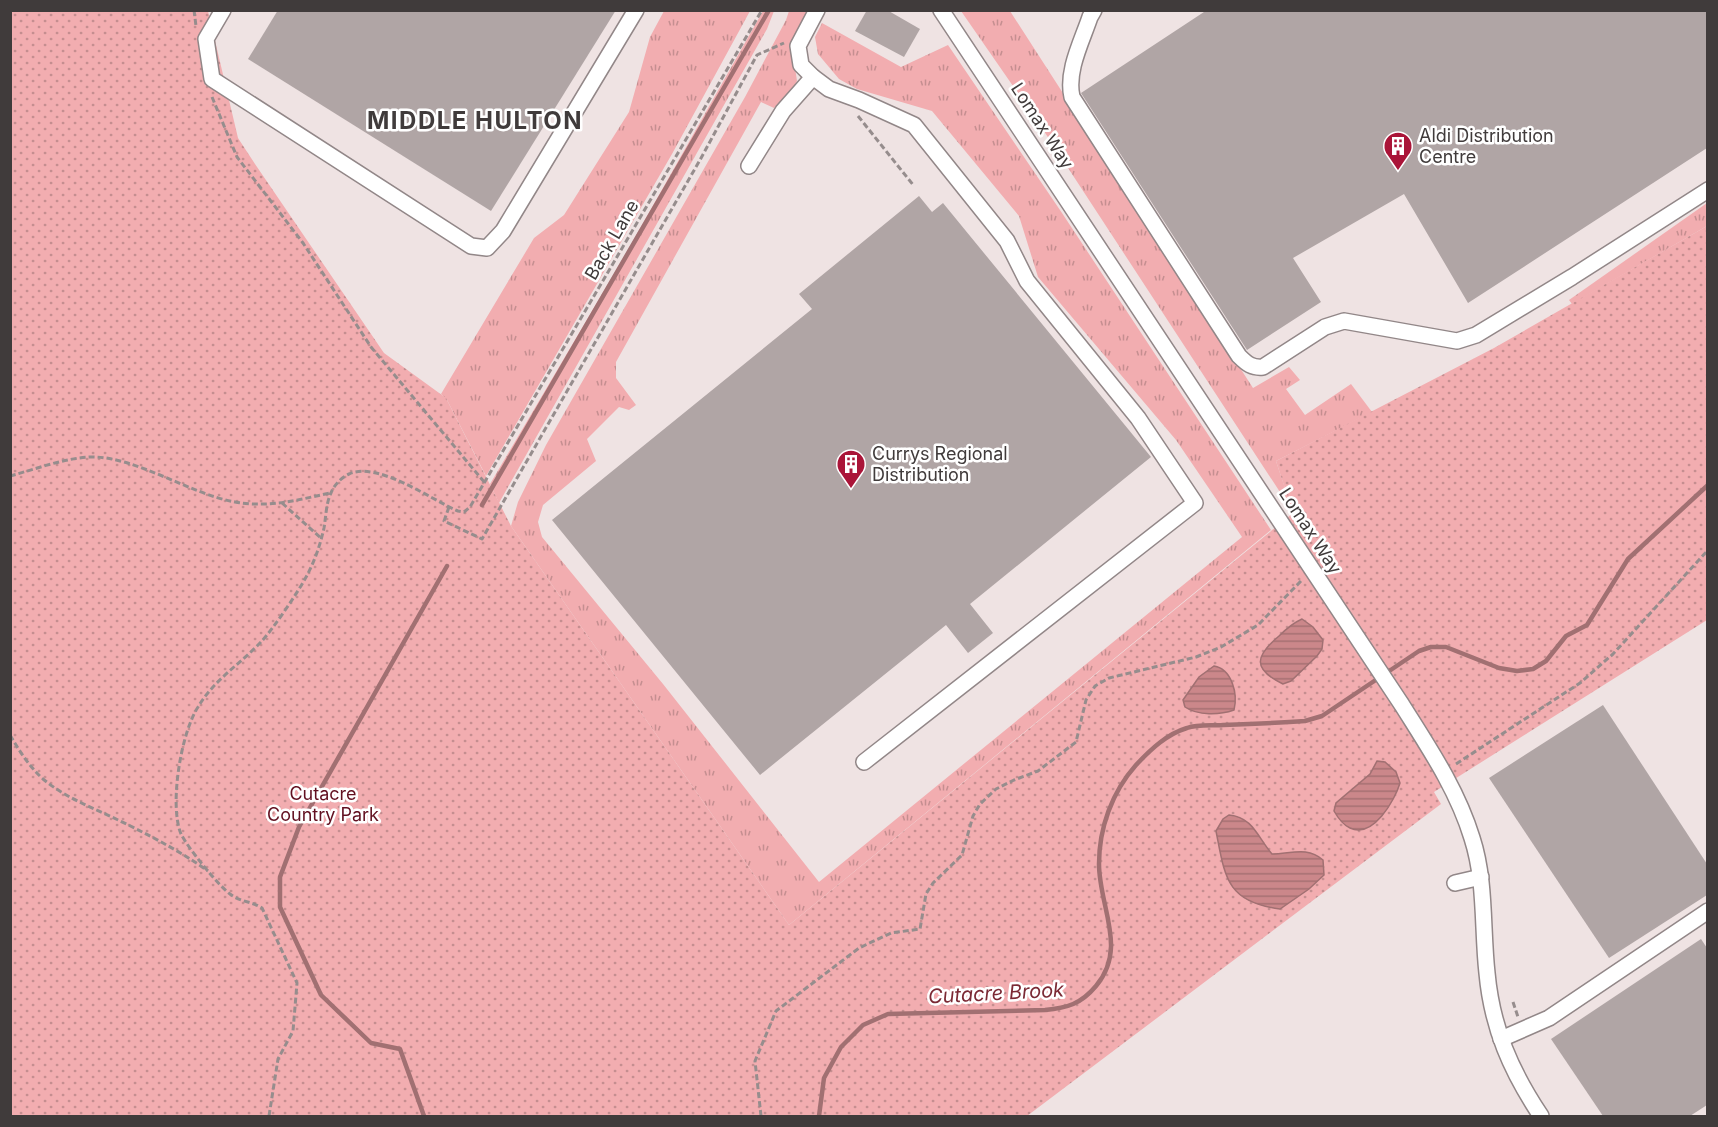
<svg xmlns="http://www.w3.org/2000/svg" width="1718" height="1127" font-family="Inter,sans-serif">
	<defs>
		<pattern id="grass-tufts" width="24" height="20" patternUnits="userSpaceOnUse" patternTransform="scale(1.5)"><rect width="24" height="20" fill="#f2adb0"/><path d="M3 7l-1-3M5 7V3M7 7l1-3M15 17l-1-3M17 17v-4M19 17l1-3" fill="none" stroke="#c58e90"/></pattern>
		<pattern id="park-dots" width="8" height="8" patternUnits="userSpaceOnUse" patternTransform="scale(1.5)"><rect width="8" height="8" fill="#f2adb0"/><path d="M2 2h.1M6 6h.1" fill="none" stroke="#c58e90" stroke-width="1.8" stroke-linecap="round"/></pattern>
		<pattern id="water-rules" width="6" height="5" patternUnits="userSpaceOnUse" patternTransform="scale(1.5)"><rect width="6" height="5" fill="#cb878a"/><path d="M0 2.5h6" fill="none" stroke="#a67072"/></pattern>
	</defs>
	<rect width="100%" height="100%" fill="#efe3e3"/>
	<!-- grass -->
	<g fill="url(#grass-tufts)">
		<polygon points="808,10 792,47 797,81 789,95 774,108 761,102 616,362 616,378 636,405 629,410 619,407 587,439 596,461 543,505 538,522 542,537 663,684 819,882 1242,537 1176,440 1038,277 1019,216 932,111 857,89 839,79 818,54 815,37 822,23 901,67 948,45 1062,213 1271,530 789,925 511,526 518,502 546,445 745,97 786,20 789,11"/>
		<polygon points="664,11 750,11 672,154 486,476 447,400 441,394 534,238 564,215 629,112 650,37"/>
		<polygon points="763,11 774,11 767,29 499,503 490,484 625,255"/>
		<polygon points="961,11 1010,11 1253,388 1289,367 1300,380 1286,389 1305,415 1351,384 1372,412 1276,461 1293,512 1038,122"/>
		<polygon points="1707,203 1707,226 1572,304 1569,300"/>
	</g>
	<!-- park -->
	<polygon fill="url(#park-dots)" points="10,11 208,11 238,138 255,164 384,353 446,398 511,526 789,925 1293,513 1276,461 1494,348 1707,226 1707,620 1434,792 1441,804 1027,1116 11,1116"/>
	<!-- water -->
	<g fill="url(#water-rules)" stroke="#a17072" stroke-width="1.5">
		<path d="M1302,619L1313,627L1323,640L1322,649L1317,656L1291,681L1283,684C1252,669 1255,656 1279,636C1286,629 1293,623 1302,619Z"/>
		<path d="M1214,666C1232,669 1238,694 1234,710C1220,715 1198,716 1185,707L1183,700L1199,677Z"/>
		<path d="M1377,761L1385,762L1396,772L1400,783C1395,800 1373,839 1350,828C1343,825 1338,818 1334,811L1336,803L1370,774Z"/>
		<path d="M1229,815C1253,817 1258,838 1272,854C1291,854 1307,846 1323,860L1324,875L1309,889L1280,909C1226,902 1225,877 1216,831L1223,819Z"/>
	</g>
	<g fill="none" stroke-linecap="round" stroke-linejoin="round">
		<!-- stream -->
		<g stroke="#a17072" stroke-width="4.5">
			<polyline points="482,505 769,10"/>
			<polyline points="424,1116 400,1049 371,1043 321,995 280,907 280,877 299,827 447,566"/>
			<path d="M819,1116L824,1078L841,1047L863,1025L888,1014L1045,1010C1067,1008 1081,1004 1096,986C1128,948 1099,907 1099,864C1099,828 1112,792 1136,765C1151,749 1167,734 1187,728C1198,724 1212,726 1223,725C1251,724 1278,723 1305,721L1322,716L1419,651L1431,647H1446L1499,668L1517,671L1533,669L1546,661L1566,636L1587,625L1628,559L1708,485"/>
		</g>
	</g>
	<!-- building -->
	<g fill="#b0a5a5">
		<polygon points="278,10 616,10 491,211 248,59"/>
		<polygon points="867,10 887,10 920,29 904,57 855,31"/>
		<polygon points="1207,10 1707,10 1707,148 1468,303 1404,194 1293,258 1321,302 1247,350 1081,93"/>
		<polygon points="919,196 932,212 943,203 1151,457 970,604 993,633 968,653 946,625 760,775 552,520 812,309 799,294"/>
		<polygon points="1603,705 1707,864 1707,895 1609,958 1489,778"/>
		<polygon points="1701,939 1707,948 1707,1105 1690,1116 1603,1116 1551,1039"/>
	</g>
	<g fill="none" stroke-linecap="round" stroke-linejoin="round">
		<!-- minor casing -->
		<g stroke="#928788" stroke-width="18">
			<g id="minor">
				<polyline points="223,10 206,39 212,79 471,246 487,248 503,231 636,10"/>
				<polyline points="817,10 798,46 801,65 813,77 829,89 859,100 914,125 1007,241 1027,281 1138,418 1195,503 864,762"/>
				<path d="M941,10L1402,705C1429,748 1457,789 1472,838C1486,881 1482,928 1487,973C1492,1028 1511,1071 1541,1116"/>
				<path d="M1094,10L1090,17C1082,41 1066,71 1072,97L1239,356C1247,364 1252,368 1263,367L1325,327L1344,321L1457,341L1476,335L1572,277L1708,190"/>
				<polyline points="749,166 783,111 813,77"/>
				<polyline points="1455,883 1481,877"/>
				<polyline points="1501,1039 1549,1018 1708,911"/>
			</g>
		</g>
		<!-- path -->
		<g stroke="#968d8d" stroke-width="3" stroke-dasharray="6 3" stroke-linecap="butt">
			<polyline points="194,10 196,26"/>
			<polyline points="212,97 237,157 303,243 371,347 485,483"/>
			<polyline points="858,116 914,186"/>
			<path d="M10,476C36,469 64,458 91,457C135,456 190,494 235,502C268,508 298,500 330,493"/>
			<polyline points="282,503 321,538"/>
			<polyline points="449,507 444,521 482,539 700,160 757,55 784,43"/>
			<path d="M10,735C20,752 29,766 43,779C63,796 88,806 112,817C145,833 177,849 208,871"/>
			<polyline points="1456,764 1580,683 1613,654 1708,550"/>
			<polyline points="1513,1002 1518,1017"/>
			<path d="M269,1116L278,1059L293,1031L297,983L262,908C251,901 240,902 230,894C217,884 188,848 181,834C169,805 181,733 198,707C213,681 240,664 261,642C273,629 296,595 305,579C314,563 320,546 324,528C326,517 326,503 331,493C334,485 342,477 349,474C378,461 430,499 458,511L464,512L470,507L762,10"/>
			<polyline points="761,1116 755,1061 776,1011 859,948 891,933 920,929 926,894 933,883 962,855 973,816 980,804 996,789 1014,780 1038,771 1076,742 1086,700 1095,686 1109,678 1196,657 1221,647 1258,625 1302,580"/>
		</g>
		<!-- minor -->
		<use href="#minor" stroke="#fff" stroke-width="15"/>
	</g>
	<!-- icons -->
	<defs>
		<g id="building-pin" transform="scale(1.5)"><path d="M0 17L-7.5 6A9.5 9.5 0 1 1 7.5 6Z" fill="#aa1438" stroke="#fff"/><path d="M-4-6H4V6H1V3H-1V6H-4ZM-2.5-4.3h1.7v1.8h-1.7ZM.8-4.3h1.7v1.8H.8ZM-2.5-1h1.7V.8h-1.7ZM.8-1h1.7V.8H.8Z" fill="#fff"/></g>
	</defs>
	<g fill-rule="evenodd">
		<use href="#building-pin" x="1398" y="146"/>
		<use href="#building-pin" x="851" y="464"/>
	</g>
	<g text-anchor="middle" stroke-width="5" stroke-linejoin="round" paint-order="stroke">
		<!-- street labels -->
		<g font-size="18" fill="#403b3b" stroke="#fff">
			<text transform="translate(1042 126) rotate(57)" y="6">Lomax Way</text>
			<text transform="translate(612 240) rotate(-60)" y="6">Back Lane</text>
			<text transform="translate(1310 531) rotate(57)" y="6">Lomax Way</text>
		</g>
		<!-- poi labels -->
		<g font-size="18" fill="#403b3b" stroke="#fff" text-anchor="start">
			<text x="1419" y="142">Aldi Distribution<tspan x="1419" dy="21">Centre</tspan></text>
			<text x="872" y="460">Currys Regional<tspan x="872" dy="21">Distribution</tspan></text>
		</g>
		<!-- park labels -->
		<g font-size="18" fill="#621020" stroke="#fff">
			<text x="323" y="800">Cutacre<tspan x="323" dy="21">Country Park</tspan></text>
		</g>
		<!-- water labels -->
		<g font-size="20" font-style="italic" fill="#7b2934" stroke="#fff">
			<text transform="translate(996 993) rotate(-3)" y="7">Cutacre Brook</text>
		</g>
		<!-- district labels -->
		<g font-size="24" font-weight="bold" letter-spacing="1.5" fill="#403b3b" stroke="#fff">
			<text x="475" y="129">MIDDLE HULTON</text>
		</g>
	</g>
	<!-- border -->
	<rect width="1718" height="1127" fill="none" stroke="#403b3b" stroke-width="24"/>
</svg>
